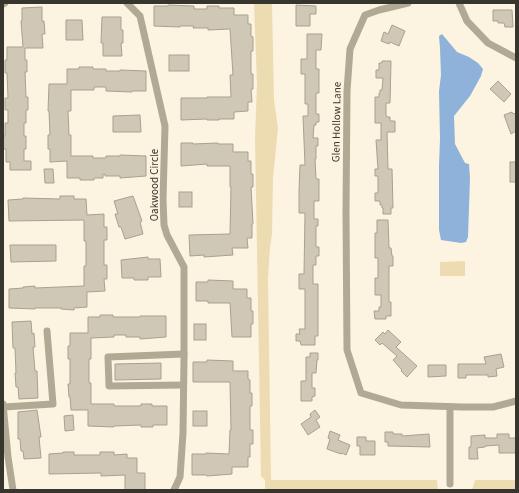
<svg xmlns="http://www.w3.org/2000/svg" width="519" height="493" font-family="'Source Sans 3',sans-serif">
	<rect width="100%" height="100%" fill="#fcf4e1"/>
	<!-- green -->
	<g fill="#eddcb1">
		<polygon points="254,3 272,3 274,100 278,128 273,178 272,234 270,248 268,279 271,480 437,480 438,490 265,490 265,480 261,476 255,138 257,84"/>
		<polygon points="465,261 465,276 440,276 440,262"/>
		<polygon points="475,480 516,480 516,490 472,490"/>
	</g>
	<!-- water -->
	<polygon fill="#8eb2d9" points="442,34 457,52 469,57 478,63 483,69 481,76 470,96 454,116 455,144 465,163 469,164 470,178 468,237 466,242 461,243 441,240 439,230 439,165 440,139 439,91 441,75 440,48 439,36"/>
	<!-- building -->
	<g fill="#d0c8b6" stroke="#a8a18f">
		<polygon points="168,5 194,6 194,9 207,9 207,6 219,6 219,8 234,8 234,15 248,15 248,24 251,24 251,36 253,37 253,51 251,51 251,74 253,74 253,89 251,89 252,102 248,102 248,111 234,112 234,119 219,119 219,120 207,120 207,119 181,120 181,98 207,98 207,97 231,97 230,75 233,75 230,29 208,30 208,28 193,28 194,26 180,26 180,27 154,26 154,6 168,6"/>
		<polygon points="296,5 316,6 316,14 310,14 310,26 296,26"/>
		<polygon points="42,7 42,21 44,21 45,34 42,34 43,48 25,48 25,60 27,60 27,72 25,72 26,97 28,97 28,110 26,110 26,123 24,123 24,136 26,136 26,149 24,149 24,161 31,161 31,170 10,170 10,162 6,162 6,149 3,149 3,136 5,136 5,123 8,123 8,110 5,110 5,98 8,98 7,73 5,73 5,60 7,60 7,47 23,47 21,21 22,21 22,8"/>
		<polygon points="493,10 512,10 513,27 505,27 504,23 498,23 498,21 493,21"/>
		<polygon points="102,17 121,17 121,30 123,30 123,43 121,43 122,56 103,56 103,43 101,43"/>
		<polygon points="66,20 82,20 83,40 66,40"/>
		<polygon points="392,25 405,31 399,46 390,42 389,44 381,41 384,32 388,34"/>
		<polygon points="307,34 322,34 321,50 316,50 316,69 319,69 319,93 316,93 316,114 319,114 319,122 316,122 316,125 314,125 313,138 318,138 318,146 316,146 316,159 315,159 316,179 319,179 319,201 314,201 314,219 318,219 318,226 316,226 316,247 319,247 319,256 316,256 316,265 313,265 313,284 318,284 318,336 315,336 315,345 301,345 300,341 296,341 296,334 300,334 299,329 305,329 305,289 299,289 299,274 304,274 305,213 299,213 299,192 300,165 305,165 303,116 308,116 308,104 305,104 305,74 301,74 301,59 307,59"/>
		<rect x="169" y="55" width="20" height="16"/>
		<polygon points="382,61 391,61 390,103 386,103 386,115 387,117 390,117 390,121 395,121 395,132 387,132 388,169 392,169 393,208 391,208 391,214 383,214 383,208 382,208 382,205 380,205 380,201 375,201 375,193 378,193 378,176 375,176 375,169 378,169 376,140 381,140 381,123 375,123 375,97 379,97 379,93 380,93 380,90 382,90 383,78 376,78 376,70 379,70 379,63 382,63"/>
		<polygon points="79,67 93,67 93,69 106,69 106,71 120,71 120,70 146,71 146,91 132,91 132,92 106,91 106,87 94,87 94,90 71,90 71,111 68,111 69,135 71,135 71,156 93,156 93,158 106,158 106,156 120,156 120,155 146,156 146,176 120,178 120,176 105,176 105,174 103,174 103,178 94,178 94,180 80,180 80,178 67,178 67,161 50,162 50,149 48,149 48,135 50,135 49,111 48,111 49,84 67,84 67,69 79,69"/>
		<polygon points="498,81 511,94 504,102 490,89"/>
		<polygon points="512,112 513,114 516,113 516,131 511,134 504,115"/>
		<polygon points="140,115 141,132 113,132 113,116"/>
		<polygon points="181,143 193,143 193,144 218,143 218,144 233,144 233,152 248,152 248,161 251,161 251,174 253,174 253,187 251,187 253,224 252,224 252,238 247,238 248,248 232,248 233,255 204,257 204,255 190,256 189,235 230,234 231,187 230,187 230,166 207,166 207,164 181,166"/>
		<rect x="510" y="162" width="6" height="20"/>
		<polygon points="44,169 53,169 54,183 45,183"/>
		<rect x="179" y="192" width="13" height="15"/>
		<polygon points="60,196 74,196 74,199 86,199 87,215 104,214 104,227 107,227 107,240 104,240 104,265 107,265 107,279 104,279 105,291 87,292 87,307 74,308 74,310 61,309 61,308 35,308 35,309 9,308 9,289 23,288 23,287 35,286 35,288 84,286 84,266 86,266 86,241 84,241 84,220 9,221 8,200 23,199 23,198 60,199"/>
		<polygon points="133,196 142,221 140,222 143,234 125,239 121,227 119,227 115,214 118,214 114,201"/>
		<polygon points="377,220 388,220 389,248 391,248 392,256 393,256 393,266 389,266 389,302 391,302 391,316 386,316 386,319 375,319 374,311 379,311 379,307 381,307 381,295 375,295 375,278 378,278 378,258 375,258 375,233 377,233"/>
		<polygon points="10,245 56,245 56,261 11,262"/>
		<polygon points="148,257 148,259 160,259 161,277 148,277 148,280 134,280 134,278 122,278 121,260"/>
		<polygon points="208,280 233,281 233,289 247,289 247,298 251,298 251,311 253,311 253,324 251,324 251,337 232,337 230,303 208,303 208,301 196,301 196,282 208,282"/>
		<polygon points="100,315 113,315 113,317 140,317 140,316 166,316 166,337 140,339 140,337 126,337 126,335 114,335 114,337 91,338 91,359 89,359 89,383 91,383 91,404 114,404 114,406 141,406 141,404 152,404 152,406 167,406 167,425 153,425 153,427 141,427 141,425 114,426 114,427 88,426 88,410 71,410 70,397 69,397 68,384 70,384 70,359 68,359 68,346 70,346 70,333 88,333 88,317 100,317"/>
		<polygon points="31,321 32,334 34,333 35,347 33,347 35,371 37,371 38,398 19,399 18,387 16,387 15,373 16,373 15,348 13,348 12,322"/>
		<rect x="194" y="324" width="12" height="16"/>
		<polygon points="388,330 401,342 396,347 417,366 407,377 401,371 402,370 393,360 397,356 382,343 380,345 375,340 383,332 385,334"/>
		<polygon points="310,353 318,353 318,360 317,360 316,373 312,373 312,388 315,388 315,396 312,397 312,401 301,401 301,381 306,381 306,357 310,357"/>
		<polygon points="501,354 504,367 496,369 497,376 488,377 488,375 466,375 466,378 458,378 458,364 486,364 484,357"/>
		<polygon points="207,360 233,361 233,371 248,371 248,379 250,380 250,393 252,393 252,406 250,406 250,430 253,430 253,444 250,444 250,457 248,457 248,467 232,467 232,474 207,476 206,475 192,475 192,454 206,454 206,453 229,454 230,430 231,430 230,382 193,382 193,362 207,362"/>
		<polygon points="161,363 161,379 115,380 115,364"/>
		<polygon points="428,365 446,365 446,376 428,377"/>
		<polygon points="37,410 41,437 39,437 41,458 24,459 23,451 21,451 20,439 18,439 18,412"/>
		<polygon points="315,410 320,417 316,420 320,427 308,435 301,424 311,417 310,414"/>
		<rect x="193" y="411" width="14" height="15"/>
		<polygon points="73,415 74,430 65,431 64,416"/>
		<polygon points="330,431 340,435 338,440 350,445 346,455 342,453 341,454 327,449 330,439 328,438"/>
		<polygon points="385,432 393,432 393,434 402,434 402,436 429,434 430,447 388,446 388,442 385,442"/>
		<polygon points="497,434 509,434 509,438 516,438 516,453 499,453 499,445 485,446 485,447 477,448 478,459 469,459 469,447 471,447 471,436 485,435 485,438 497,438"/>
		<polygon points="357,437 366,437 366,441 375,441 375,455 360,455 360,446 357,446"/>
		<polygon points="63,452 74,452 74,455 100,455 100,452 114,452 114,455 127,454 127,458 137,458 137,473 145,473 145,490 125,490 125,475 101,476 101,473 49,474 49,454 63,453"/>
	</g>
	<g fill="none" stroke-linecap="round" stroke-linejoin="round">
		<!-- street -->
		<g stroke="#b1a994" stroke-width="7">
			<polyline points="127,3 140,16 165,126 163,199 164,225 167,235 184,267 184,359 183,433 180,477 174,490"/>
			<polyline points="408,3 379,10 365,15 350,49 347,91 346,212 347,350 361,393 401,405 462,407 493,407 516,401"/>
			<polyline points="459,3 467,21 488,43 516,58"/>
			<polyline points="3,4 5,3"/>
			<polyline points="183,385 109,386 108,357 184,354"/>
			<polyline points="3,404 8,457 13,490"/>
			<polyline points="4,407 53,404 47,331"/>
			<polyline points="450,484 450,407"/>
		</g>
	</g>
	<g text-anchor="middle" stroke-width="3" stroke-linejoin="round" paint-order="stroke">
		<!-- street labels -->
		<g font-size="11" fill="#38352e" stroke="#fcf4e1">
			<text transform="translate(336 122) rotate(-89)" y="4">Glen Hollow Lane</text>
			<text transform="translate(154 185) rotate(-90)" y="4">Oakwood Circle</text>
		</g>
	</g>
	<!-- border -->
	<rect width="519" height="493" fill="none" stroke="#38352e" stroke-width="8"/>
</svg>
